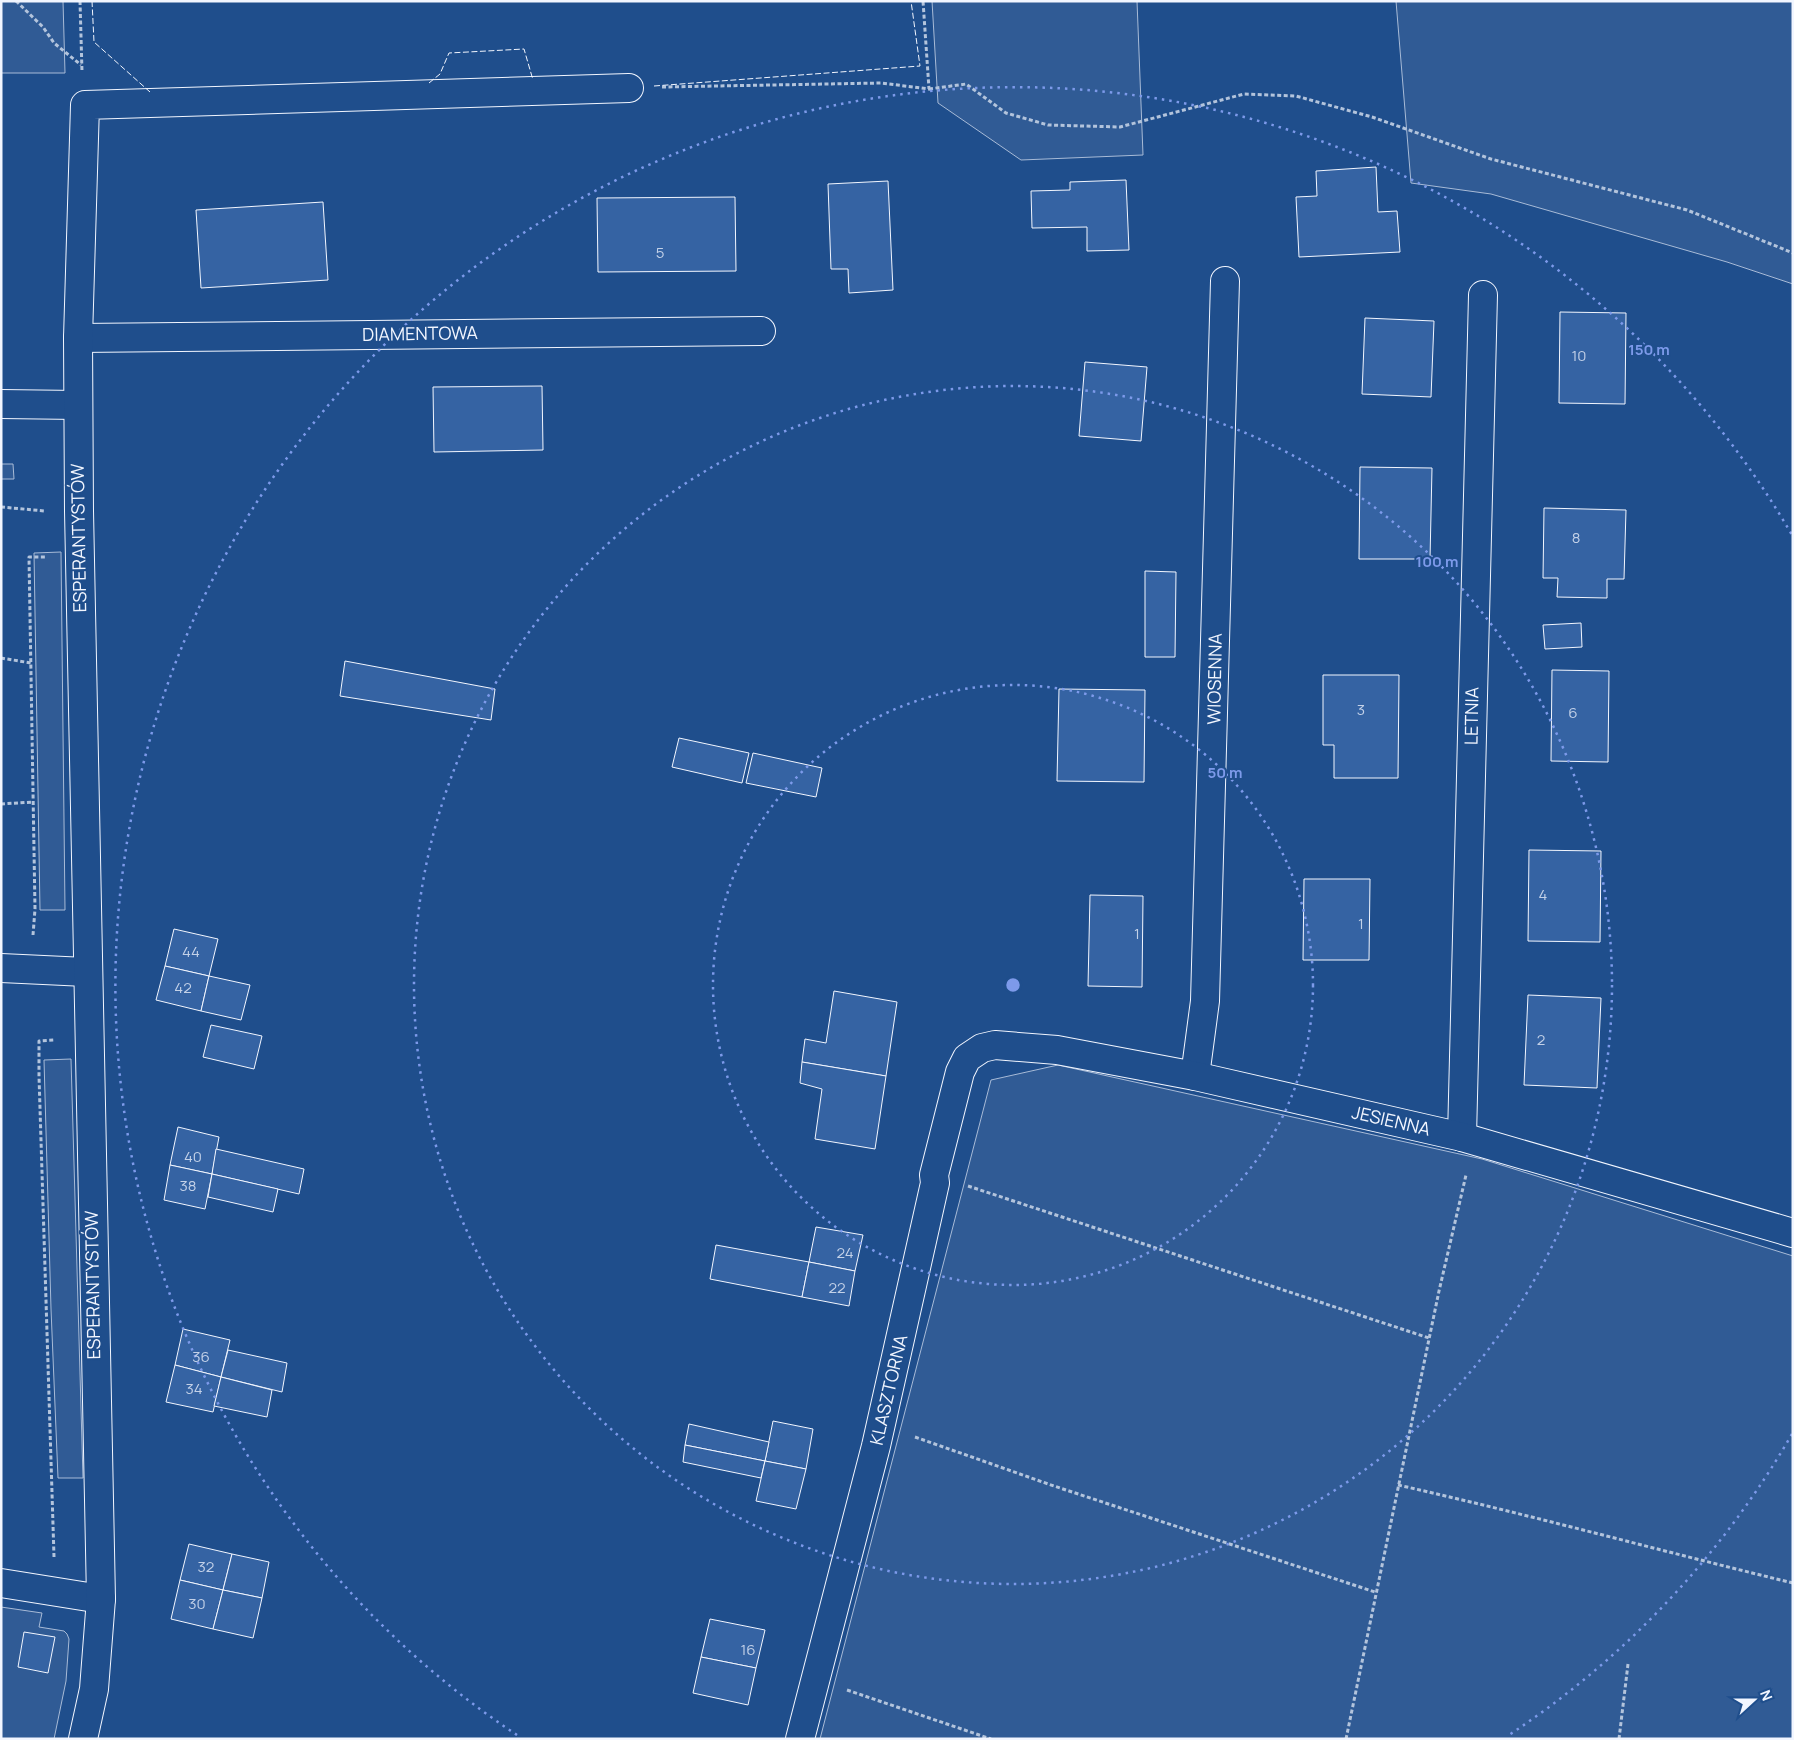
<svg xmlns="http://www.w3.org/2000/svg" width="1794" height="1740" font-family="Manrope,sans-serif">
	<rect width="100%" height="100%" fill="#1f4e8c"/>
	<!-- built -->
	<g fill="#305b95" stroke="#a8bbd7">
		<polygon points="1,1 63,1 65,73 1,73"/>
		<polygon points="932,1 1137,1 1143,155 1021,160 938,103"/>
		<polygon points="1396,1 1793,1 1793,284 1727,262 1491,194 1411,183"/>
		<polygon points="1,464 13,464 14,479 1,479"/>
		<polygon points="61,552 65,910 40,910 34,553"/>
		<polygon points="71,1059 83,1478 58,1478 51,1309 44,1060"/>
		<polygon points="1058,1065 1482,1159 1793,1256 1793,1739 820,1739 991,1080"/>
		<polygon points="1,1607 42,1613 39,1627 64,1631 67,1634 69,1639 66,1681 54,1739 1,1739"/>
	</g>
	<!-- building -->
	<g fill="#3563a3" stroke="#f2f6ff">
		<polygon points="1376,167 1378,212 1397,211 1400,252 1299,257 1296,197 1317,196 1316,171"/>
		<polygon points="1126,180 1129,250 1087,251 1087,227 1032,228 1031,191 1070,190 1070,182"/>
		<polygon points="888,181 893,290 849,293 848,269 831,269 828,184"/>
		<polygon points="735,197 736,271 598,272 597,198"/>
		<polygon points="323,202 328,280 201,288 196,210"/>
		<polygon points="1560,312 1626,313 1625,404 1559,403"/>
		<polygon points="1365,318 1434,321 1431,397 1362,394"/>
		<polygon points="1085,362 1147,367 1141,441 1079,436"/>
		<polygon points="542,386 543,450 434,452 433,387"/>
		<polygon points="1360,467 1432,468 1430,559 1359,559"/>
		<polygon points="1544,508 1626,510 1624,579 1607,579 1607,598 1557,597 1558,578 1543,578"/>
		<polygon points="1145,571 1176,572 1175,657 1145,657"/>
		<polygon points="1581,623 1582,647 1545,649 1543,625"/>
		<polygon points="345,661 495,689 491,720 340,696"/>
		<polygon points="1552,670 1609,671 1608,762 1551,761"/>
		<polygon points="1323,675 1399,675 1398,778 1334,778 1334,745 1323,745"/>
		<polygon points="1059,689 1145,690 1144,782 1057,781"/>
		<polygon points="679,738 749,753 742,783 672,767"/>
		<polygon points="753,753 822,768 816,797 746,783"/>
		<polygon points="1529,850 1601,851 1600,942 1528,941"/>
		<polygon points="1304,879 1370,879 1369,960 1303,960"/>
		<polygon points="1090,895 1143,896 1142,987 1088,986"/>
		<polygon points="174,929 218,939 209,976 165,966"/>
		<polygon points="165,966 209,976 201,1011 156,1000"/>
		<polygon points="209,976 250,985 241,1020 201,1011"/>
		<polygon points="834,991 897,1002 886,1076 802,1062 805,1039 826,1043"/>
		<polygon points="1528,995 1601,998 1597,1088 1524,1085"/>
		<polygon points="211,1025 262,1036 254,1069 203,1057"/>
		<polygon points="802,1062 886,1076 875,1149 815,1139 822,1089 800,1083"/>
		<polygon points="178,1127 219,1137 212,1174 170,1165"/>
		<polygon points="216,1149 304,1169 299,1194 212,1174"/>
		<polygon points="170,1165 212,1174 205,1209 164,1200"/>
		<polygon points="212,1174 278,1189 273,1212 208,1197"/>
		<polygon points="816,1227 863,1235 855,1271 809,1262"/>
		<polygon points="716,1245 809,1262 802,1297 710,1279"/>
		<polygon points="809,1262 855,1271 849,1306 802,1297"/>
		<polygon points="183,1329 230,1340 221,1377 175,1365"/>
		<polygon points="228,1350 287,1363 282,1392 221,1377"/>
		<polygon points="175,1365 221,1377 213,1412 166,1402"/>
		<polygon points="221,1377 272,1390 267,1417 214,1406"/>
		<polygon points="773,1421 813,1429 806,1469 765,1461"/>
		<polygon points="689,1424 769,1442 765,1461 685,1445"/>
		<polygon points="685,1445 765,1461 761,1478 683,1462"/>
		<polygon points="765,1461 806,1469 796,1509 756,1501"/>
		<polygon points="189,1544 232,1554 223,1590 180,1580"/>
		<polygon points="232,1554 269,1562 262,1598 223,1590"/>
		<polygon points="180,1580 223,1590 213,1629 171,1619"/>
		<polygon points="223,1590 262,1598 253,1638 213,1629"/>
		<polygon points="710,1619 765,1630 756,1668 701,1657"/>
		<polygon points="24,1632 55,1637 48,1673 18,1667"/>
		<polygon points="701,1657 756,1668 748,1705 693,1693"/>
	</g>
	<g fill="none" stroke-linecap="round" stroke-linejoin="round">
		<!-- street casing -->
		<g stroke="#f2f6ff" stroke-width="30">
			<g id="street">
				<polyline points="78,338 761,331"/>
				<polyline points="1,404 78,405"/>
				<polyline points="1,968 86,972"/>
				<polyline points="1195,1076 1205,1001 1225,281"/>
				<polyline points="1462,1137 1483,295"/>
				<polyline points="1,1583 101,1599"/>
				<polyline points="83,1739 94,1689 101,1599 79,511 78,338 85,105 629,88"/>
				<polyline points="800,1739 876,1446 935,1183 934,1175 960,1072 967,1058 982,1048 995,1045 1057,1050 1195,1076 1462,1137 1793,1233"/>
			</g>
		</g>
		<!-- path -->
		<g stroke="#b3c4dc" stroke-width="3" stroke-dasharray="4 2.5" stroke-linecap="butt">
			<polyline points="16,1 43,27 54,43 81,65"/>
			<polyline points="80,1 82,72"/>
			<polyline points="662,87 881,83 929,89 923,1"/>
			<polyline points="929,89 966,84 1006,113 1048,125 1120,127 1244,94 1296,96 1372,117 1491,159 1687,210 1793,253"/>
			<polyline points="1,507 45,511"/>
			<polyline points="1,658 31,663"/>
			<polyline points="1,804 33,802"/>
			<polyline points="33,935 35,909 29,557 45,557"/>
			<polyline points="968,1186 1429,1338"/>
			<polyline points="915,1437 1054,1486 1375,1592"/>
			<path d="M1398,1485C1531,1515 1661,1551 1793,1583"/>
			<polyline points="54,1557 39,1076 39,1041 55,1040"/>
			<polyline points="847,1690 991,1739"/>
			<polyline points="1346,1739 1439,1291 1466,1175"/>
			<polyline points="1619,1739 1628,1664"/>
		</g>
		<!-- street -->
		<use href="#street" stroke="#1f4e8c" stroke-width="28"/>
		<!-- fence -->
		<g stroke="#f2f6ff" stroke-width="1" stroke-dasharray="6 2.5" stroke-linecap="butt">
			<polyline points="92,1 94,42 150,92"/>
			<polyline points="429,83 440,74 449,53 524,49 533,80"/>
			<polyline points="654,86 920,66 911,1"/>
		</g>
	</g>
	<!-- distance rings -->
	<g fill="none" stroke="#7d9aea" stroke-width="2.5" stroke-dasharray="2.5 5">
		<circle cx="1013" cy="985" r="300"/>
		<circle cx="1013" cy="985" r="599"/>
		<path d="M1792 1434A899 899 0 0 1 1509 1735M517 1735A899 899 0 1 1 1792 535"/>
	</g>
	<g text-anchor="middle" stroke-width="4" stroke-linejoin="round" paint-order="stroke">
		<!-- number labels -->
		<g font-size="15" fill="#c3d1e8">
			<text x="660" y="258">5</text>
			<text x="1579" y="361">10</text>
			<text x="1576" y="543">8</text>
			<text x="1361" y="715">3</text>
			<text x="1573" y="718">6</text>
			<text x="1543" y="900">4</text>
			<text x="1361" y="929">1</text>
			<text x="1137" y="939">1</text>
			<text x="191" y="957">44</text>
			<text x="183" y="993">42</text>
			<text x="1541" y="1045">2</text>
			<text x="193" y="1162">40</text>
			<text x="188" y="1191">38</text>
			<text x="845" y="1258">24</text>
			<text x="837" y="1293">22</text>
			<text x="201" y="1362">36</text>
			<text x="194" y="1394">34</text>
			<text x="206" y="1572">32</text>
			<text x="197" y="1609">30</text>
			<text x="748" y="1655">16</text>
		</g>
		<!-- street labels -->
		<g font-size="18" fill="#f2f6ff" stroke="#1f4e8c">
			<text transform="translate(420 334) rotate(-1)" y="6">DIAMENTOWA</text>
			<text transform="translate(79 538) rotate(-91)" y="6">ESPERANTYSTÓW</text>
			<text transform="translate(1215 679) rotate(-89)" y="6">WIOSENNA</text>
			<text transform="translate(1472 716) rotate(-89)" y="6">LETNIA</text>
			<text transform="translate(1391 1121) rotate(13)" y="6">JESIENNA</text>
			<text transform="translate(93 1285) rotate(-91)" y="6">ESPERANTYSTÓW</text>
			<text transform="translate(889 1390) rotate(-77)" y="6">KLASZTORNA</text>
		</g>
	</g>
	<circle cx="1013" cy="985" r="8" fill="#7d9aea" stroke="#1f4e8c" stroke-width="2.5"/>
	<g font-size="15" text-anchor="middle" font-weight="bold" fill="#7d9aea" stroke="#1f4e8c" stroke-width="4" stroke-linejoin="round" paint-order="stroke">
		<text x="1649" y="355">150 m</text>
		<text x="1437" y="567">100 m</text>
		<text x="1225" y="778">50 m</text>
	</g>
	<!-- border -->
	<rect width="1794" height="1740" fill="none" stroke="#f2f6ff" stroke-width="5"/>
	<!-- north arrow -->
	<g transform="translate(1754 1700) rotate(69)" stroke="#1f4e8c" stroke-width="4" paint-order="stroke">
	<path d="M0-4L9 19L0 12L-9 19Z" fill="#f2f6ff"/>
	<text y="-8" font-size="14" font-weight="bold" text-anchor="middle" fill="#f2f6ff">N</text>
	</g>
</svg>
